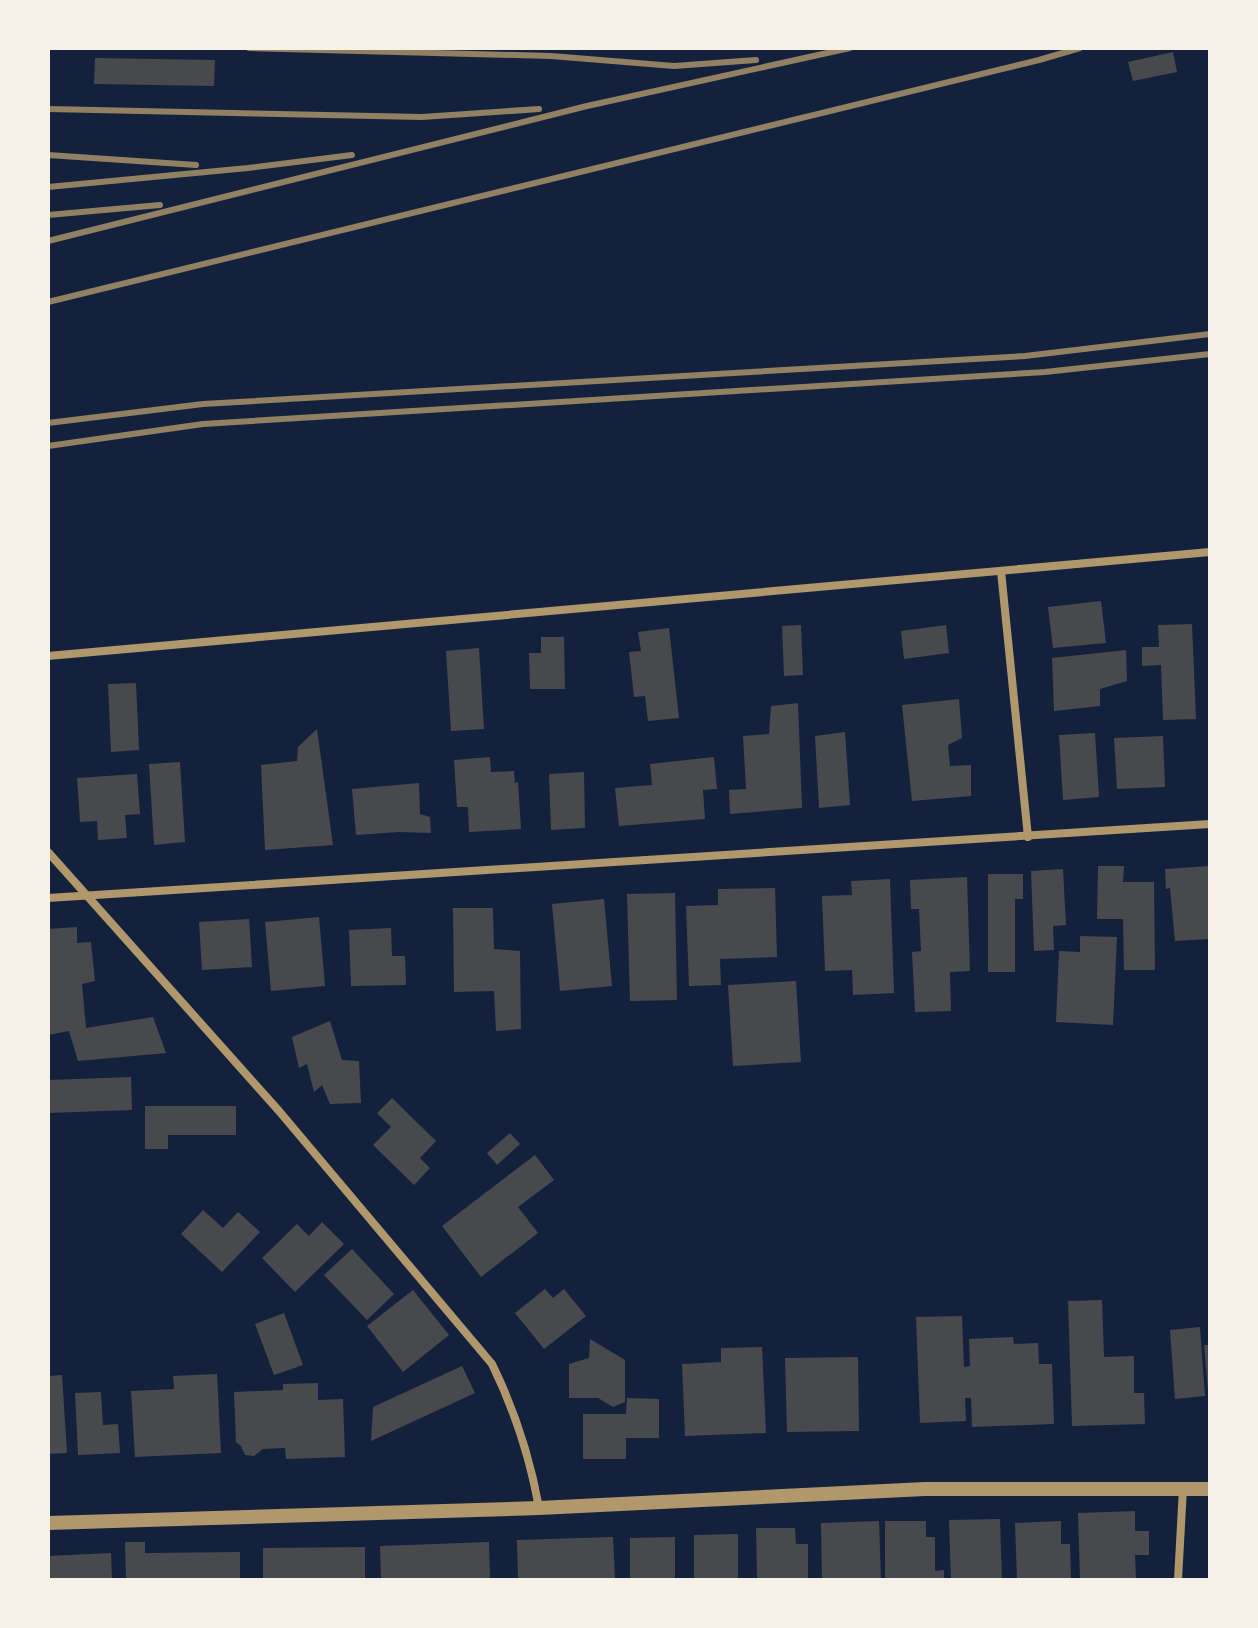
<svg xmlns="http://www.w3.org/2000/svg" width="1258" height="1628" font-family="Poppins,sans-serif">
	<rect width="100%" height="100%" fill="#14213d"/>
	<!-- building -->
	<g fill="#48494c">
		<polygon points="1173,52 1177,72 1133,81 1128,62"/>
		<polygon points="95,58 215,60 214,86 94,84"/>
		<polygon points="1101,601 1106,643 1053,648 1048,607"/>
		<polygon points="1192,624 1196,719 1163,720 1161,665 1142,666 1142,647 1159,647 1158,625"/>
		<polygon points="801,625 803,675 784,676 782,626"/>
		<polygon points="946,625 949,653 904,659 901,631"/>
		<polygon points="669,628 679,718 648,721 645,696 634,697 629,652 641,651 638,632"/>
		<polygon points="541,637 564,637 565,689 530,689 529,653 541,653"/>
		<polygon points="479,648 484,729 451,731 446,651"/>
		<polygon points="1126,650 1127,681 1100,689 1100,706 1054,711 1052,658"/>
		<polygon points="136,683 139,750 111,752 108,684"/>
		<polygon points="959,699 962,738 948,745 950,766 971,765 971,796 912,801 902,705"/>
		<polygon points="798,703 802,808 730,814 729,790 746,789 743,736 769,734 771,706"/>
		<polygon points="317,729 333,845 265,850 261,765 297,761 298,747"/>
		<polygon points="845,732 850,805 819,808 815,736"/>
		<polygon points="1095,733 1099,797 1063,800 1059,735"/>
		<polygon points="1163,736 1165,787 1117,789 1114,738"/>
		<polygon points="490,757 491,772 514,771 515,783 518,782 521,829 469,832 468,807 457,807 454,760"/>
		<polygon points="714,757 717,789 703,790 705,819 619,826 615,788 652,785 650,764"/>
		<polygon points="180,762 185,842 154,845 149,764"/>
		<polygon points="584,772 585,828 551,830 549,774"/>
		<polygon points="137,774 140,814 125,815 127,838 98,840 97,821 80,822 77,778"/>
		<polygon points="419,783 420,814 430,817 431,833 399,832 356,835 352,789"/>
		<polygon points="1098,866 1124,866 1123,882 1154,882 1155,970 1124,970 1123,919 1097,919"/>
		<polygon points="1210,866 1210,939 1175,941 1170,888 1166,889 1165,869"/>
		<polygon points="1063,869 1066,925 1053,926 1054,950 1034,951 1031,871"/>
		<polygon points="988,874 1023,874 1023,899 1015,899 1015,972 988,972"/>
		<polygon points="967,877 970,971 950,972 951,1011 915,1012 912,952 921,951 919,909 911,909 910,880"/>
		<polygon points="890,879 894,993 853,995 852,970 825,971 822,896 852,895 851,881"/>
		<polygon points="775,888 777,957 720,959 721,985 689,986 686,906 718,905 718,889"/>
		<polygon points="675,893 677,1000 630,1001 627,894"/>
		<polygon points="604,899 612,986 560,991 552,904"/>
		<polygon points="453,908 493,908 494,949 520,951 521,1029 496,1031 494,991 454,992"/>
		<polygon points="319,917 325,986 271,991 265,922"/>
		<polygon points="249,919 252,967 202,970 199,922"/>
		<polygon points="77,927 77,943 91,942 95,981 82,984 86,1028 153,1017 166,1053 78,1061 69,1031 48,1035 48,929"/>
		<polygon points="391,928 392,956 405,956 406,985 351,986 349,930"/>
		<polygon points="1080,936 1117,937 1113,1025 1056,1022 1059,951 1080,952"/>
		<polygon points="796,981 801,1062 733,1066 728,985"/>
		<polygon points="330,1021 342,1060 359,1061 361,1103 330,1104 322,1085 314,1092 307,1064 299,1068 292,1037"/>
		<polygon points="131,1077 132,1110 48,1113 48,1080"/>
		<polygon points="392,1098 436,1141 420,1158 430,1168 414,1185 373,1145 391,1127 377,1113"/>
		<polygon points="145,1106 236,1106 236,1135 168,1135 168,1149 145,1149"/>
		<polygon points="510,1133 520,1144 497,1165 487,1153"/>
		<polygon points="535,1155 554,1180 518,1207 538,1233 481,1277 442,1226"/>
		<polygon points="203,1210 223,1228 238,1212 260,1232 222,1272 181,1234"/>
		<polygon points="322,1222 344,1244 295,1292 262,1258 297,1224 309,1236"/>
		<polygon points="352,1249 394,1294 367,1320 324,1275"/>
		<polygon points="545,1289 553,1298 564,1289 586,1316 544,1349 515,1313"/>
		<polygon points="413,1290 449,1335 403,1372 367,1326"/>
		<polygon points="1102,1300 1104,1357 1134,1356 1134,1393 1144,1393 1145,1424 1072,1426 1068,1301"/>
		<polygon points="284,1313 303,1365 274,1375 255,1324"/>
		<polygon points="962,1316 964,1367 970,1366 969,1339 1013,1337 1014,1344 1038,1343 1039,1364 1052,1364 1054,1424 972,1427 971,1398 965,1398 966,1421 920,1423 916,1317"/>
		<polygon points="1200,1327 1205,1396 1175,1399 1170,1330"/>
		<polygon points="590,1339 625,1360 625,1402 613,1407 598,1398 569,1398 569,1364 589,1358"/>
		<polygon points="1204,1345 1210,1345 1210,1391 1208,1391"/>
		<polygon points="762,1347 766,1433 685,1436 682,1364 721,1362 721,1348"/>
		<polygon points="858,1357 859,1431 787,1432 785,1358"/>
		<polygon points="462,1366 475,1393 371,1441 373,1407"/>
		<polygon points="217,1374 221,1453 135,1457 131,1391 174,1389 173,1376"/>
		<polygon points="62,1375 67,1453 48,1454 48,1376"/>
		<polygon points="318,1383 318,1400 343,1399 345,1457 286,1459 285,1448 263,1449 254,1456 245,1455 241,1446 236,1442 234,1392 283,1390 283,1384"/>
		<polygon points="101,1392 103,1425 118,1424 120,1453 78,1455 75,1393"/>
		<polygon points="627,1398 659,1399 659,1438 626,1438 626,1459 583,1459 583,1414 626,1414"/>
		<polygon points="1135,1511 1135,1531 1149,1531 1149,1555 1135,1555 1136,1580 1080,1580 1078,1513"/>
		<polygon points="1000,1519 1002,1580 951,1580 949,1520"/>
		<polygon points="879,1521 881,1580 822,1580 821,1523"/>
		<polygon points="885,1521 926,1521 926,1537 935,1537 935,1571 944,1570 944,1580 885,1580"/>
		<polygon points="1061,1521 1061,1544 1070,1544 1071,1580 1017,1580 1015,1523"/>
		<polygon points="756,1528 795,1528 796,1544 808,1544 808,1580 757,1580"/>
		<polygon points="738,1534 738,1580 694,1580 694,1535"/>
		<polygon points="613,1537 615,1580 518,1580 517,1540"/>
		<polygon points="675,1537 675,1580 630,1580 630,1538"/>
		<polygon points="125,1542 145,1542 145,1553 240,1552 240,1580 126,1580"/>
		<polygon points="489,1542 490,1580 381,1580 380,1546"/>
		<polygon points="365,1547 365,1580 263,1580 263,1548"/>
		<polygon points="111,1553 112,1580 48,1580 48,1556"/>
	</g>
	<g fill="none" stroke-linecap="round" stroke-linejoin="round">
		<!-- minor -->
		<g stroke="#b1986c" stroke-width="8">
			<polyline points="1001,571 1028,837"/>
			<polyline points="48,656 1210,552"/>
			<path d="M48,852L279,1111L492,1364C514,1409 530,1457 539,1508"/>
			<polyline points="48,898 1210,824"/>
			<polyline points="1178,1580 1183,1488"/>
		</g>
		<!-- tertiary -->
		<polyline stroke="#b1986c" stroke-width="14" points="48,1523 539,1508 925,1489 1210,1489"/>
		<!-- rail -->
		<g stroke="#918062" stroke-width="6">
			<polyline points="249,48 551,56 674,66 756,60"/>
			<polyline points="48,109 422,117 539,109"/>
			<polyline points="48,155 196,165"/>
			<polyline points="48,187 248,168 352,155"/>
			<polyline points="48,215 160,205"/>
			<polyline points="48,241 587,106 850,48"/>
			<polyline points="48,302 1039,60 1080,48"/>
			<polyline points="48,423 203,404 1025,356 1210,334"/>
			<polyline points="48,446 203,424 1045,372 1210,354"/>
		</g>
	</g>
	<!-- border -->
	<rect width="1258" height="1628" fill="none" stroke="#f6f1e7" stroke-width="100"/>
</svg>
